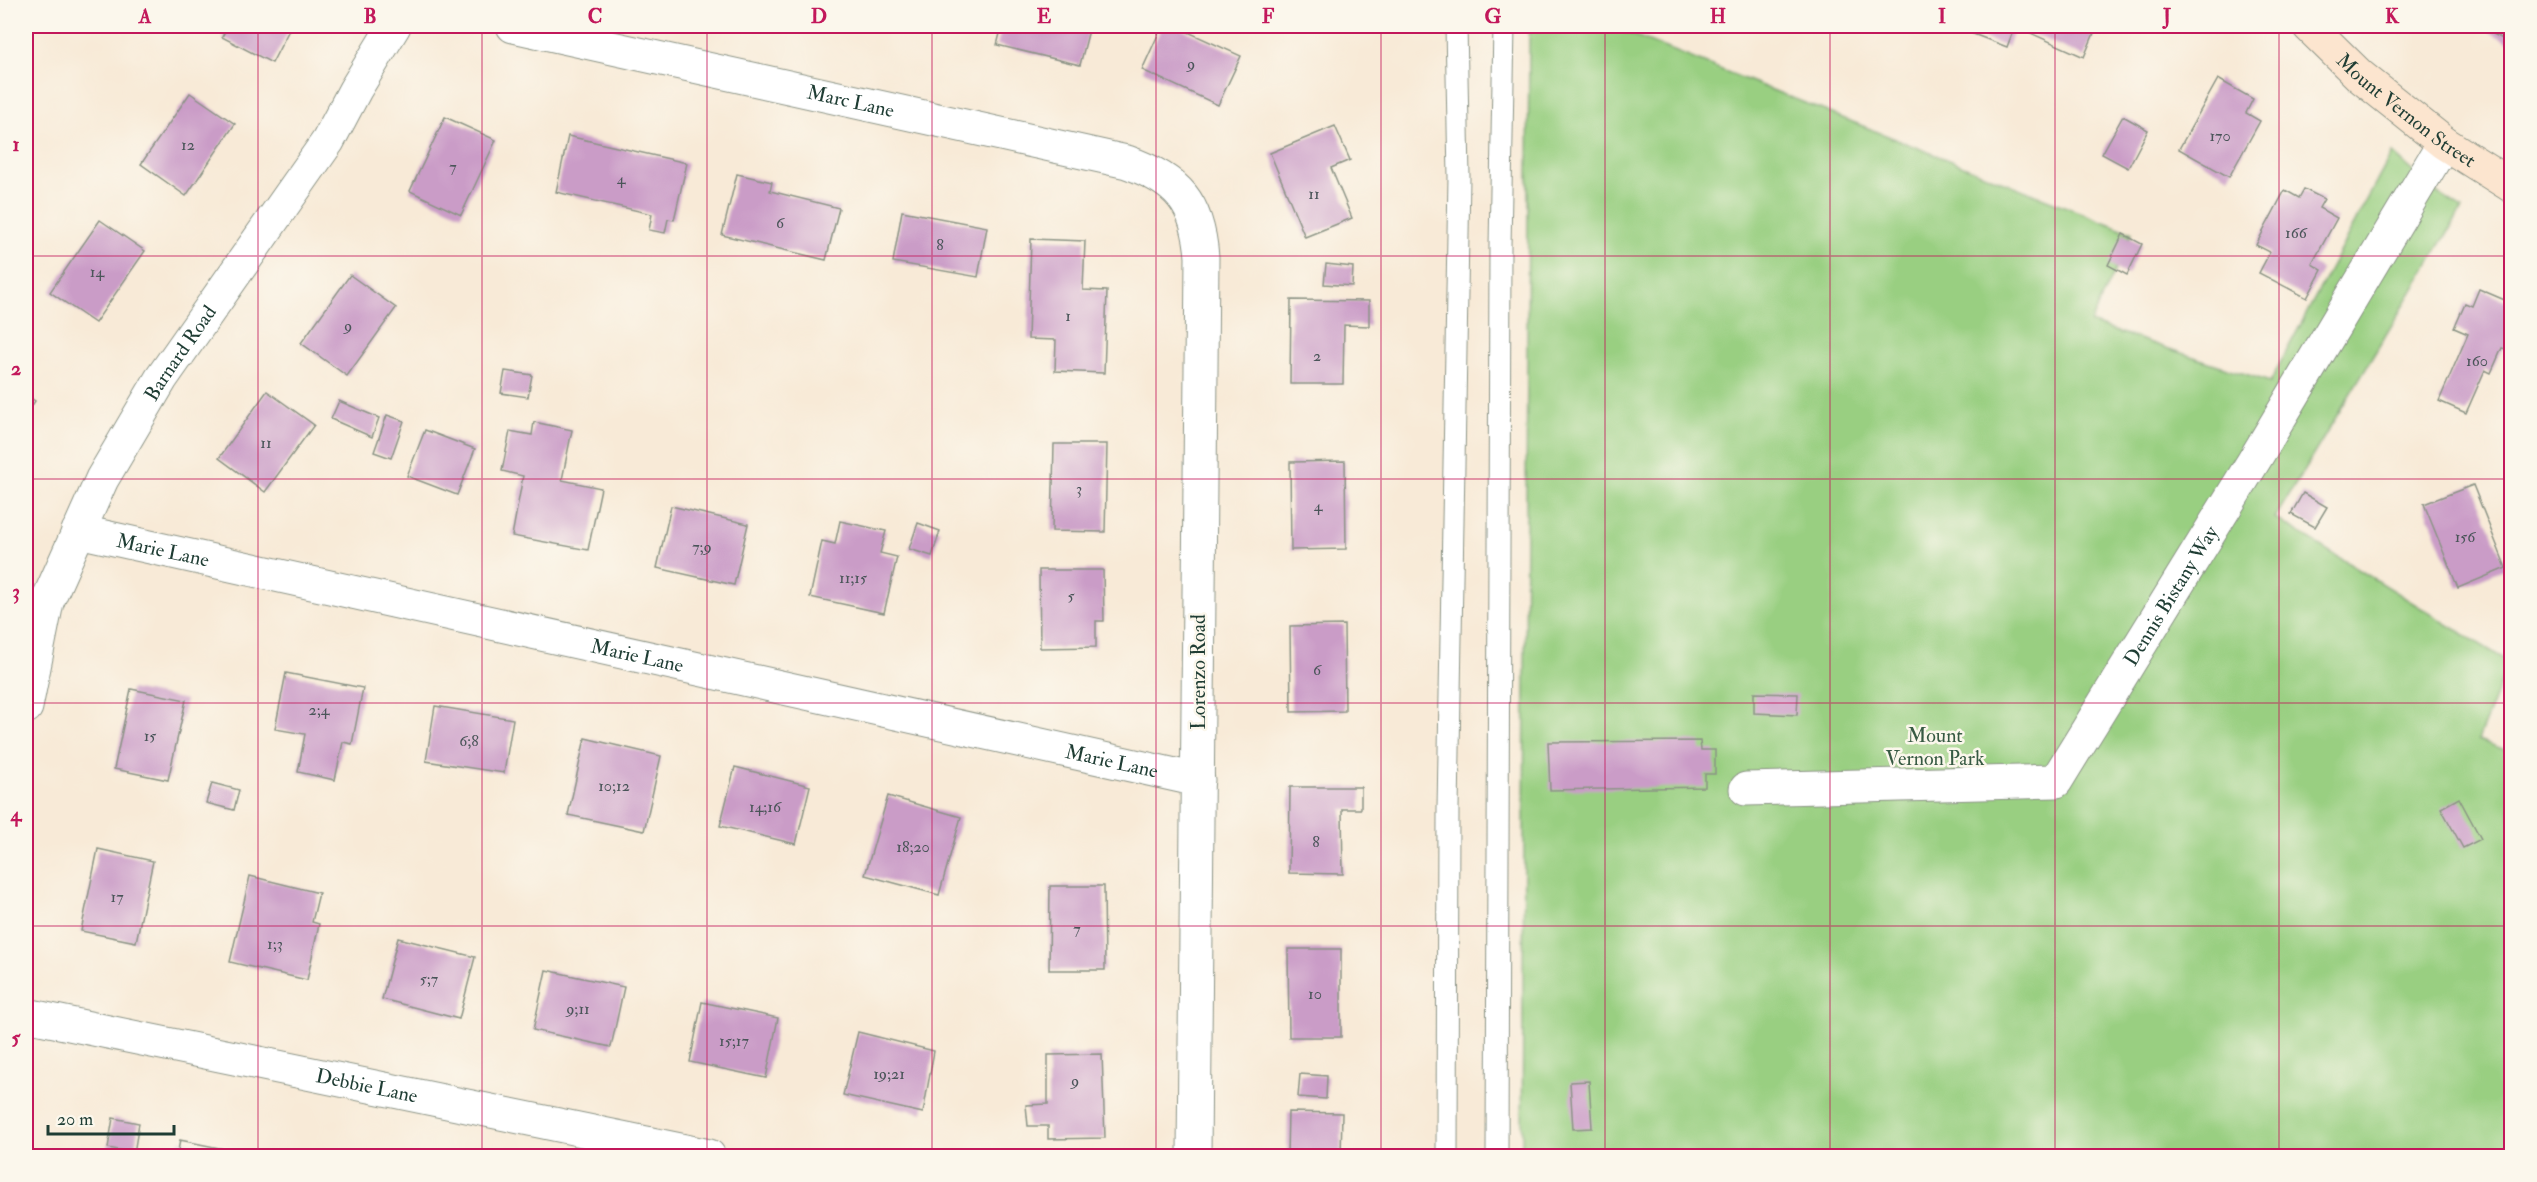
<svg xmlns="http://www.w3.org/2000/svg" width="2537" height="1182" font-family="'IM FELL Double Pica',serif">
	<rect width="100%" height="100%" fill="#fbf7ec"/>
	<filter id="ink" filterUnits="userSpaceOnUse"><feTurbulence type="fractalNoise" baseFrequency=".0167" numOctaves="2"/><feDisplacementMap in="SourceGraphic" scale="12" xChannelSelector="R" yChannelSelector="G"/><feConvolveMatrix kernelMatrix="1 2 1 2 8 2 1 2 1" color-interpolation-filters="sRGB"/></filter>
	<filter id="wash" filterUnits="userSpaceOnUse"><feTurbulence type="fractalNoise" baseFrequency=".008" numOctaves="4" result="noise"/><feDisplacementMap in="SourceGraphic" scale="24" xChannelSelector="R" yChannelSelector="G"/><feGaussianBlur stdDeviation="1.35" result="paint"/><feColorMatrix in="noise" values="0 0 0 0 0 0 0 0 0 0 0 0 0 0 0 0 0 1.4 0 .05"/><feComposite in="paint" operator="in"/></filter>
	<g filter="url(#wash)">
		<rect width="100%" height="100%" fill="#f8ead7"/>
		<!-- green -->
		<polygon fill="#99cf81" stroke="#5c865a" stroke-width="1.5" points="1557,26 1611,26 2132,233 2090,323 2270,382 2392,153 2432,189 2462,209 2275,518 2509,662 2478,740 2511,752 2511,1156 1522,1156 1529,33"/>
		<g id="blocks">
			<!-- building -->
			<g fill="#ca9cc7">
				<polygon points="228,26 291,26 272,63 222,37"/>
				<polygon points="903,26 935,26 933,33"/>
				<polygon points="1002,26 1090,26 1080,65 997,45"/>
				<polygon points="1162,26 1175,26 1241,56 1218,105 1142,70"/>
				<polygon points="1965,26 2015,26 2007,47 1963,30"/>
				<polygon points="2026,26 2097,26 2084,57 2024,30"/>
				<polygon points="2478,26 2512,26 2512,44"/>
				<polygon points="2218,79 2253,99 2246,113 2260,121 2229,177 2179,149"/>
				<polygon points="190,93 235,124 186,196 141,164"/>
				<polygon points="2123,116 2148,130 2128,168 2102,154"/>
				<polygon points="445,117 496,140 461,215 410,191"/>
				<polygon points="1335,126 1350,160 1331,168 1352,218 1305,237 1270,153"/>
				<polygon points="568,136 687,163 674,220 668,219 665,233 649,230 652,214 556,192"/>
				<polygon points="737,174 772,182 770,191 839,208 826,260 722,235"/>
				<polygon points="2304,189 2324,199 2319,208 2337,218 2312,264 2322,270 2307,298 2259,273 2270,252 2256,245 2285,190 2299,198"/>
				<polygon points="902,211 987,227 978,277 893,262"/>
				<polygon points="100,220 145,251 95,323 50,292"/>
				<polygon points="2123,234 2142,244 2127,275 2108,265"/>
				<polygon points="1031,239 1085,241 1083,290 1107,291 1104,373 1055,371 1056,340 1028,339"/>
				<polygon points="1326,264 1353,267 1352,286 1324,284"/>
				<polygon points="350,275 396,308 347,376 301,343"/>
				<polygon points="2479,289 2507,301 2512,293 2512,342 2508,350 2502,348 2491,373 2485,370 2466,413 2439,401 2468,334 2454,328 2465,303 2472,306"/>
				<polygon points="1291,300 1369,301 1369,326 1344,325 1343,384 1290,384"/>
				<polygon points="505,371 532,375 528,397 501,393"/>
				<polygon points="267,391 314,425 265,492 219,458"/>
				<polygon points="26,395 35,401 26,415"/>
				<polygon points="339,401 379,418 372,437 331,419"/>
				<polygon points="387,415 404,421 391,458 374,452"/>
				<polygon points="534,422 572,430 562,480 601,488 588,550 512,536 523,476 502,471 510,431 532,435"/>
				<polygon points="425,430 475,449 457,495 407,476"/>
				<polygon points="1054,444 1107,444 1105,532 1052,531"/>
				<polygon points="1345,461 1346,549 1291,550 1290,462"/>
				<polygon points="2473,485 2506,568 2458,588 2424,504"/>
				<polygon points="2303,493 2327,507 2315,527 2291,514"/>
				<polygon points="671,506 748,524 734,585 657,568"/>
				<polygon points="840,521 886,531 880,553 897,557 884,613 810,597 822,541 835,544"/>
				<polygon points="918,523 940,531 932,556 909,549"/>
				<polygon points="1039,570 1103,570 1104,621 1096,621 1096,647 1040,648"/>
				<polygon points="1344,625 1345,711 1291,712 1290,626"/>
				<polygon points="286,673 363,688 352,744 343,742 335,780 298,772 305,734 275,729"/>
				<polygon points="131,689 186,700 168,780 114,769"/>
				<polygon points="1754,693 1798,694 1797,715 1754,713"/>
				<polygon points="435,706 513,719 504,773 426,761"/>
				<polygon points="585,738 661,756 644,831 568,815"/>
				<polygon points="1700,741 1701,750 1715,750 1715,774 1705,774 1705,787 1550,790 1548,742"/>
				<polygon points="735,767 810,786 796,844 720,826"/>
				<polygon points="212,783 239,790 234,810 206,803"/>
				<polygon points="1290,787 1361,787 1361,809 1342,809 1343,874 1289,873"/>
				<polygon points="888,796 961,817 939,895 865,875"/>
				<polygon points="2459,798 2481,839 2463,848 2441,808"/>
				<polygon points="98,849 153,861 136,942 81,931"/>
				<polygon points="250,876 319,893 312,922 319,924 307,980 230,962"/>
				<polygon points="1050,886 1104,886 1105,970 1049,970"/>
				<polygon points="398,938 475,957 459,1019 382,999"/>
				<polygon points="1288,949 1341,949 1341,1037 1289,1037"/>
				<polygon points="546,970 624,987 611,1047 533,1030"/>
				<polygon points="702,1002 778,1018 766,1078 690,1062"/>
				<polygon points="858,1032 934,1051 923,1113 843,1095"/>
				<polygon points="1102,1054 1105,1138 1048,1139 1048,1126 1028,1126 1026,1105 1048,1104 1048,1055"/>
				<polygon points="1300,1074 1327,1076 1326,1099 1298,1097"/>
				<polygon points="1589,1081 1592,1128 1573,1129 1570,1082"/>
				<polygon points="1288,1112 1342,1113 1341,1156 1287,1156"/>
				<polygon points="113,1118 139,1123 134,1153 108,1148"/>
				<polygon points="180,1140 254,1155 254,1156 177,1156"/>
			</g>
		</g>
	</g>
	<g filter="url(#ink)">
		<use href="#blocks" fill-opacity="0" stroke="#8c9486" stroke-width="1.5"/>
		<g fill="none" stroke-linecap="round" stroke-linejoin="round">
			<!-- lane casing -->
			<g stroke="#8c9486" stroke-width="23">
				<g id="lane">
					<polyline points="1447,1156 1448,809 1459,177 1456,26"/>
					<polyline points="1497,1156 1500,246 1504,26"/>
				</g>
			</g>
			<!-- street casing -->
			<g stroke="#8c9486" stroke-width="35">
				<g id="street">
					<path id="s1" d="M513,26L1127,162C1178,180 1198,203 1202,257L1194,1156"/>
					<path id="s2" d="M78,531L1198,780"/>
					<path id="s3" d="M26,707L47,602L102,479L161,379L328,141L355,90L394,26"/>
					<path id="s4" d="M1746,789L2056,781L2255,459L2444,143"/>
					<path id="s5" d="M26,1015L709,1156"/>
				</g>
			</g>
			<!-- secondary casing -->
			<g stroke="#8c9486" stroke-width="35">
				<g id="secondary">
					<path id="s6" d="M2309,26L2360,76L2444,143L2512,186"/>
				</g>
			</g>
			<!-- lane -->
			<use href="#lane" stroke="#fff" stroke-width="21"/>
			<!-- street -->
			<use href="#street" stroke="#fff" stroke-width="33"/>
			<!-- secondary -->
			<use href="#secondary" stroke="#fce5cf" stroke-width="33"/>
		</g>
	</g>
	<!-- grid -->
	<path fill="none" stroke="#c2185b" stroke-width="1.5" stroke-opacity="0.55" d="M258,26V1156M482,26V1156M707,26V1156M932,26V1156M1156,26V1156M1381,26V1156M1605,26V1156M1830,26V1156M2055,26V1156M2279,26V1156M26,256H2512M26,479H2512M26,703H2512M26,926H2512"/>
	<g text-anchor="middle" stroke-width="5" stroke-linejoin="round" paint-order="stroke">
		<!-- number labels -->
		<g font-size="16" fill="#4a5559">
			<text x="1191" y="69">9</text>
			<text x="2220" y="141">170</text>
			<text x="188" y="150">12</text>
			<text x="453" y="172">7</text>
			<text x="621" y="184">4</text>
			<text x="1314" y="199">11</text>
			<text x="780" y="228">6</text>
			<text x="2296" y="238">166</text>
			<text x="940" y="250">8</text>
			<text x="97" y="277">14</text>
			<text x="1068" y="321">1</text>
			<text x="348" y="331">9</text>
			<text x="1317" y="361">2</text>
			<text x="2477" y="366">160</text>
			<text x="266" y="448">11</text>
			<text x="1079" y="494">3</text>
			<text x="1318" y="511">4</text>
			<text x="2465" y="542">156</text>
			<text x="702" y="552">7;9</text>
			<text x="853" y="583">11;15</text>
			<text x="1071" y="601">5</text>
			<text x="1317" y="675">6</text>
			<text x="319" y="715">2;4</text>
			<text x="150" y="741">15</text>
			<text x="469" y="746">6;8</text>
			<text x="614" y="791">10;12</text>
			<text x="765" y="812">14;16</text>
			<text x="1316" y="847">8</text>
			<text x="913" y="852">18;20</text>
			<text x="117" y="902">17</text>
			<text x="1077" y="934">7</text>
			<text x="275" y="949">1;3</text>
			<text x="429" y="984">5;7</text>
			<text x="1315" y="999">10</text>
			<text x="578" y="1014">9;11</text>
			<text x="734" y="1046">15;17</text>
			<text x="889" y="1079">19;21</text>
			<text x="1075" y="1086">9</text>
		</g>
		<!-- street labels -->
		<g font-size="20" fill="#1f3d34" stroke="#fbf7ec">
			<text dy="7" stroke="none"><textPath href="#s1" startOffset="346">Marc Lane</textPath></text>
			<text dy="7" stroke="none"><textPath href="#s6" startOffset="129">Mount Vernon Street</textPath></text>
			<text dy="7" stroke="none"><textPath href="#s3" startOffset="390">Barnard Road</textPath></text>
			<text dy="7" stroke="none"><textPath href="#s2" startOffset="87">Marie Lane</textPath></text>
			<text dy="7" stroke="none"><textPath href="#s4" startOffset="528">Dennis Bistany Way</textPath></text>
			<text dy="7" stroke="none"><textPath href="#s2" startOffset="573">Marie Lane</textPath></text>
			<text transform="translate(1198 672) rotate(-90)" y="7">Lorenzo Road</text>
			<text dy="7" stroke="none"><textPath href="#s2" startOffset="1059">Marie Lane</textPath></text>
			<text dy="7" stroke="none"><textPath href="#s5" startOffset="348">Debbie Lane</textPath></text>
		</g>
		<!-- park labels -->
		<g font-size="20" fill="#375a43" stroke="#fbf7ec">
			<text x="1935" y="742">Mount<tspan x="1935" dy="23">Vernon Park</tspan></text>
		</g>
	</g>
	<!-- margin -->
	<rect width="2537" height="1182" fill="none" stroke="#fbf7ec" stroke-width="66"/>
	<!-- scale -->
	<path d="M48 1125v9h126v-9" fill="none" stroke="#1f3d34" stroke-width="3"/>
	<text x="57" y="1125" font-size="18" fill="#1f3d34" stroke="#fbf7ec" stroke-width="4.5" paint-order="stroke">20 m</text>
	<rect x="33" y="33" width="2471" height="1116" fill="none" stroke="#c2185b" stroke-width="2"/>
	<g font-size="20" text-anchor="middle" font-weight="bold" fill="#c2185b">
		<text x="145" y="23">A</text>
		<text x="370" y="23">B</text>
		<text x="595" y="23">C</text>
		<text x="819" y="23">D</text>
		<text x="1044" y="23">E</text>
		<text x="1268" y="23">F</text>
		<text x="1493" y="23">G</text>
		<text x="1718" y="23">H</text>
		<text x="1942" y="23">I</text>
		<text x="2167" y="23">J</text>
		<text x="2392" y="23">K</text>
		<text x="16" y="151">1</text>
		<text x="16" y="375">2</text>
		<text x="16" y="598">3</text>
		<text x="16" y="821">4</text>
		<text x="16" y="1044">5</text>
	</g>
</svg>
